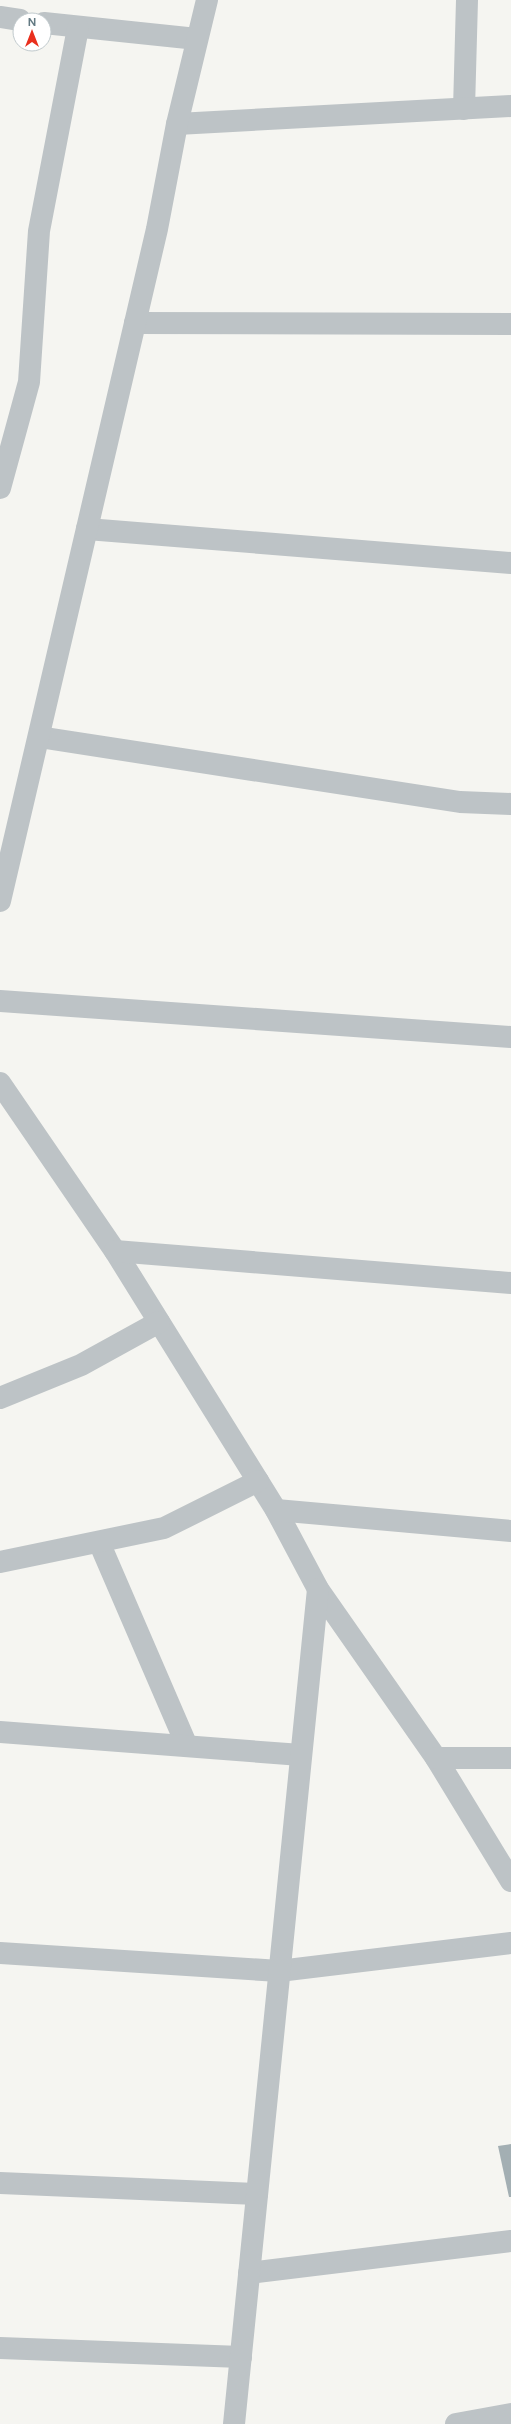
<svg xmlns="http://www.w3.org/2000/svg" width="511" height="2424" font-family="Figtree,sans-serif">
	<rect width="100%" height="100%" fill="#f5f5f1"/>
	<!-- building -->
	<polygon fill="#a3afb3" points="511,2144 511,2197 509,2197 498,2146"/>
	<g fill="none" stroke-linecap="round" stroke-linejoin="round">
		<!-- minor -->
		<g stroke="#bdc3c6" stroke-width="22">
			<polyline points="0,17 20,20"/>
			<polyline points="44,23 197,39"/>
			<polyline points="464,109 467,0"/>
			<polyline points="177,124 511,106"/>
			<polyline points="135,323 511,324"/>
			<polyline points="0,488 29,382 39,231 78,28"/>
			<polyline points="87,529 511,563"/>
			<polyline points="39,737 460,802 511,804"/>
			<polyline points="0,901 157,229 177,124 207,0"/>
			<polyline points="0,1001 511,1037"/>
			<polyline points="0,1083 115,1251 276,1510 318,1589 436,1758 511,1881"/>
			<polyline points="115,1251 511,1283"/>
			<polyline points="0,1398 81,1365 159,1322"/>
			<polyline points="276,1510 511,1531"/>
			<polyline points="99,1542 187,1746"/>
			<polyline points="0,1562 164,1528 258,1481"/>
			<polyline points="0,1732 301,1755"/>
			<polyline points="436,1758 511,1758"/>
			<polyline points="0,1953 279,1971 511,1943"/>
			<polyline points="0,2183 257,2194"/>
			<polyline points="249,2273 511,2241"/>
			<polyline points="0,2348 241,2357"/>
			<polyline points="234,2424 318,1589"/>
			<polyline points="456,2424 511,2414"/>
		</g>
	</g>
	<!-- north arrow -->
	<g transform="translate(32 32)"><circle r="19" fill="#ffffff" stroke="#c1cacd"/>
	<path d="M0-3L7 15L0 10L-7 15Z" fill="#e92f1d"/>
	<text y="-6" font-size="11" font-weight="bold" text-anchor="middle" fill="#637a83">N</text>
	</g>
</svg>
